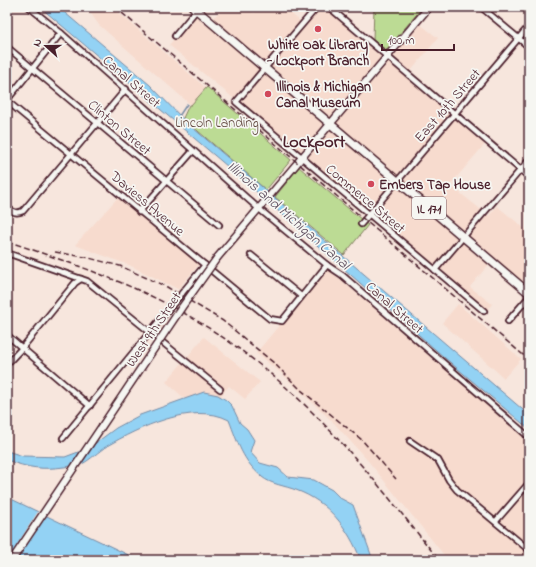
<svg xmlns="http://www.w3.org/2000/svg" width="536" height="567" font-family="'Indie Flower',sans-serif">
	<rect width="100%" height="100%" fill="#f7e6dd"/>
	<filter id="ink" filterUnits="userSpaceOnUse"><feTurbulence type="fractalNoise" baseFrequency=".025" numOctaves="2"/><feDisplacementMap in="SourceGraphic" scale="8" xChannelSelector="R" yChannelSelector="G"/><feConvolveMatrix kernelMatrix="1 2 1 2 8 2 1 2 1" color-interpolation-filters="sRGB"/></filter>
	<g filter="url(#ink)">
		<!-- built -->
		<g fill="#f7dbce">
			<polygon points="86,7 112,7 206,88 191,105 99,25"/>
			<polygon points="223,7 247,7 254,13 263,7 283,7 300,21 312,7 325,7 387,62 420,24 438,38 406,77 485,144 450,185 489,216 497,206 529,232 529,288 494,258 470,287 492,304 484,314 238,102 169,45 194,15 207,26"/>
			<polygon points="121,194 202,261 178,289 129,265 75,245"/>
			<polygon points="327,268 529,441 529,478 492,522 529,555 529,560 448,560 369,462 334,423 281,373 256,353"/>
			<polygon points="458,304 521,359 504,378 442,323"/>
			<polygon points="204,337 260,382 245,399 229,386 214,404 192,405 166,382"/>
			<polygon points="529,487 529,546 500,521"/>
		</g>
		<!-- green -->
		<g fill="#bcdb94" stroke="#837d60">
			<polygon points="374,7 423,7 386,50 373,40"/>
			<polygon points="207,87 291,160 266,190 183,118 189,105 191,105"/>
			<polygon points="299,167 368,225 344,255 275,197"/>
		</g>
		<!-- water -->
		<g fill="#93d2f4" stroke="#768aa4">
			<polygon points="40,7 58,7 150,85 186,122 529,415 529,429 445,358 241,178"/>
			<path d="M204,392L218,395L226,400L232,406L240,423L247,429L254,440L250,452L260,463L278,468L288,477L314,480L332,490L340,498L353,505L373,560H361C348,528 329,502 296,490C286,486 270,484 262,477C242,460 238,443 229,420C193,401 138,428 107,446C99,451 90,460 82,464C77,466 70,466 64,467C43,470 27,468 7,460V451L23,456L65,457L89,448L116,428L140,415Z"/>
			<polygon points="7,497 139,560 24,560 21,557 18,560 7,560 9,553 7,550"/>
		</g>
		<!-- pier -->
		<polygon fill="#f7e6dd" points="39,510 48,514 17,560 7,560"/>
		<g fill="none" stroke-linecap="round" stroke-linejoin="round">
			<!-- stream -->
			<polyline stroke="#768aa4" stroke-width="1.5" points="179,116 187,104"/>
			<!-- minor casing -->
			<g stroke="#4a1f2b" stroke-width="8">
				<g id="minor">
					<polyline points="29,7 61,33 258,208 327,265 342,275 529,437"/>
					<polyline points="317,7 236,102 484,311"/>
					<polyline points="329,7 529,177"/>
					<polyline points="481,7 529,47"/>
					<polyline points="175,36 199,7"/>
					<polyline points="7,47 219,225"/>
					<polyline points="7,100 61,33"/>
					<polyline points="7,101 270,319 282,321 327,265"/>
					<path d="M7,207C12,212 16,214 23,211L126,89"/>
					<polyline points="139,212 193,151"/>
					<polyline points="361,224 529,26"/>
					<polyline points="7,253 87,281 220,389"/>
					<polyline points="251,255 301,296"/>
					<polyline points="435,270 529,160"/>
					<polyline points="508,321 529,297"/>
					<polyline points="7,335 90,406"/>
					<polyline points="7,364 22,348 75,283 81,279"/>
					<polyline points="63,438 205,265"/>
					<polyline points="410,441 438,460 449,480 457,490 529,550"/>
					<polyline points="496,521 529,483"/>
				</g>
			</g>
			<!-- secondary casing -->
			<g stroke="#4a1f2b" stroke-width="9">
				<polyline id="secondary" points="217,258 429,7"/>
			</g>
			<!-- primary casing -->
			<g stroke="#4a1f2b" stroke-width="10">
				<polyline id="primary" points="193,7 529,293"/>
			</g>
			<!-- minor -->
			<use href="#minor" stroke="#f6f6f2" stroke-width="4.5"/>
			<!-- secondary -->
			<use href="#secondary" stroke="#f6f6f2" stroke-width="6"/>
			<!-- primary -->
			<use href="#primary" stroke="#f6f6f2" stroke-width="7"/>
			<!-- rail -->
			<g stroke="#4a1f2b" stroke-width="1.5" stroke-dasharray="6 3" stroke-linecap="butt">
				<polyline points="115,7 529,360"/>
				<path d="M7,241C62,260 117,278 169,305C287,367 358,459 439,560"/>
				<polyline points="55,252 85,257 120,266 167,287 223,321 274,363 301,390 362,440 396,479"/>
			</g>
			<!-- secondary-bridge casing -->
			<g stroke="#4a1f2b" stroke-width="9" stroke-linecap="butt">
				<polyline id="secondary-bridge" points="12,560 182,307 217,258"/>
			</g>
			<!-- secondary-bridge -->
			<use href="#secondary-bridge" stroke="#f6f6f2" stroke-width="6"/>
		</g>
	</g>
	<!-- markers -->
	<g fill="#d1495b" stroke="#f6f6f2" stroke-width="1.5">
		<circle cx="318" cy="29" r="4"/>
		<circle cx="268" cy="94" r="4"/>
		<circle cx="371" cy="184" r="4"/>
	</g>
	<g text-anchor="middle" stroke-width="3.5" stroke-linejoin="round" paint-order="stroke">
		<!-- shield labels -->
		<rect fill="#f6f6f2" stroke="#7e6067" stroke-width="1" x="412" y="197" width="34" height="22" rx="3"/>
		<g font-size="13" font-weight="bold" fill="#4a1f2b">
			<text x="429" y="213">IL 171</text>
		</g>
		<!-- poi labels -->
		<g font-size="14" font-weight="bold" fill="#4a1f2b" stroke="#f6f6f2" text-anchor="start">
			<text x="318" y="49" text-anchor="middle">White Oak Library<tspan x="318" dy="16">- Lockport Branch</tspan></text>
			<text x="276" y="91">Illinois &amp; Michigan<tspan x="276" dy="16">Canal Museum</tspan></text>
			<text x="379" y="189">Embers Tap House</text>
		</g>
		<!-- street labels -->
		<g font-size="14" fill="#4a1f2b" stroke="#f6f6f2">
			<text transform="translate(132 81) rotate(41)" y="5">Canal Street</text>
			<text transform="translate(447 105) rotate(-49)" y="5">East 10th Street</text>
			<text transform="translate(120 127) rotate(40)" y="5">Clinton Street</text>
			<text transform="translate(366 198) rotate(40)" y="5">Commerce Street</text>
			<text transform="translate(148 203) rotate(40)" y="5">Daviess Avenue</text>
			<text transform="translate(395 307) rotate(41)" y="5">Canal Street</text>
			<text transform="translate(153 329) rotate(-56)" y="5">West 9th Street</text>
		</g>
		<!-- park labels -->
		<g font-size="14" fill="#664e45" stroke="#f6f6f2">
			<text x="217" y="127">Lincoln Landing</text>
		</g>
		<!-- water labels -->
		<g font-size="15" font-style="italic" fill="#5c4c5d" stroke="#f6f6f2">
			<text transform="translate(289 215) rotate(41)" y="5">Illinois and Michigan Canal</text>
		</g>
		<!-- district labels -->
		<g font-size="18" font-weight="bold" fill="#4a1f2b" stroke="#f6f6f2">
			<text x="314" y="147">Lockport</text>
		</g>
	</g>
	<!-- margin -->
	<rect width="536" height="567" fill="none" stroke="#f6f6f2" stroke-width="24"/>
	<rect x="12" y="12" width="512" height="543" fill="none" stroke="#4a1f2b" stroke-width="1.5" filter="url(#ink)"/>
	<!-- north arrow -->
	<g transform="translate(46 46) rotate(291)" stroke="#f6f6f2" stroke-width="3" paint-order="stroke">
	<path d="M0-3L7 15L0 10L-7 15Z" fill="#4a1f2b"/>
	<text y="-6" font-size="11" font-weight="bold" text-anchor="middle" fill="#4a1f2b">N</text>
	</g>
	<!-- scale -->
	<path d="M382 44v6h72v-6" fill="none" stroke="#4a1f2b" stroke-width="2"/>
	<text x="388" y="44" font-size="12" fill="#4a1f2b" stroke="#f6f6f2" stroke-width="3" paint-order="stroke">100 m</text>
</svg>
